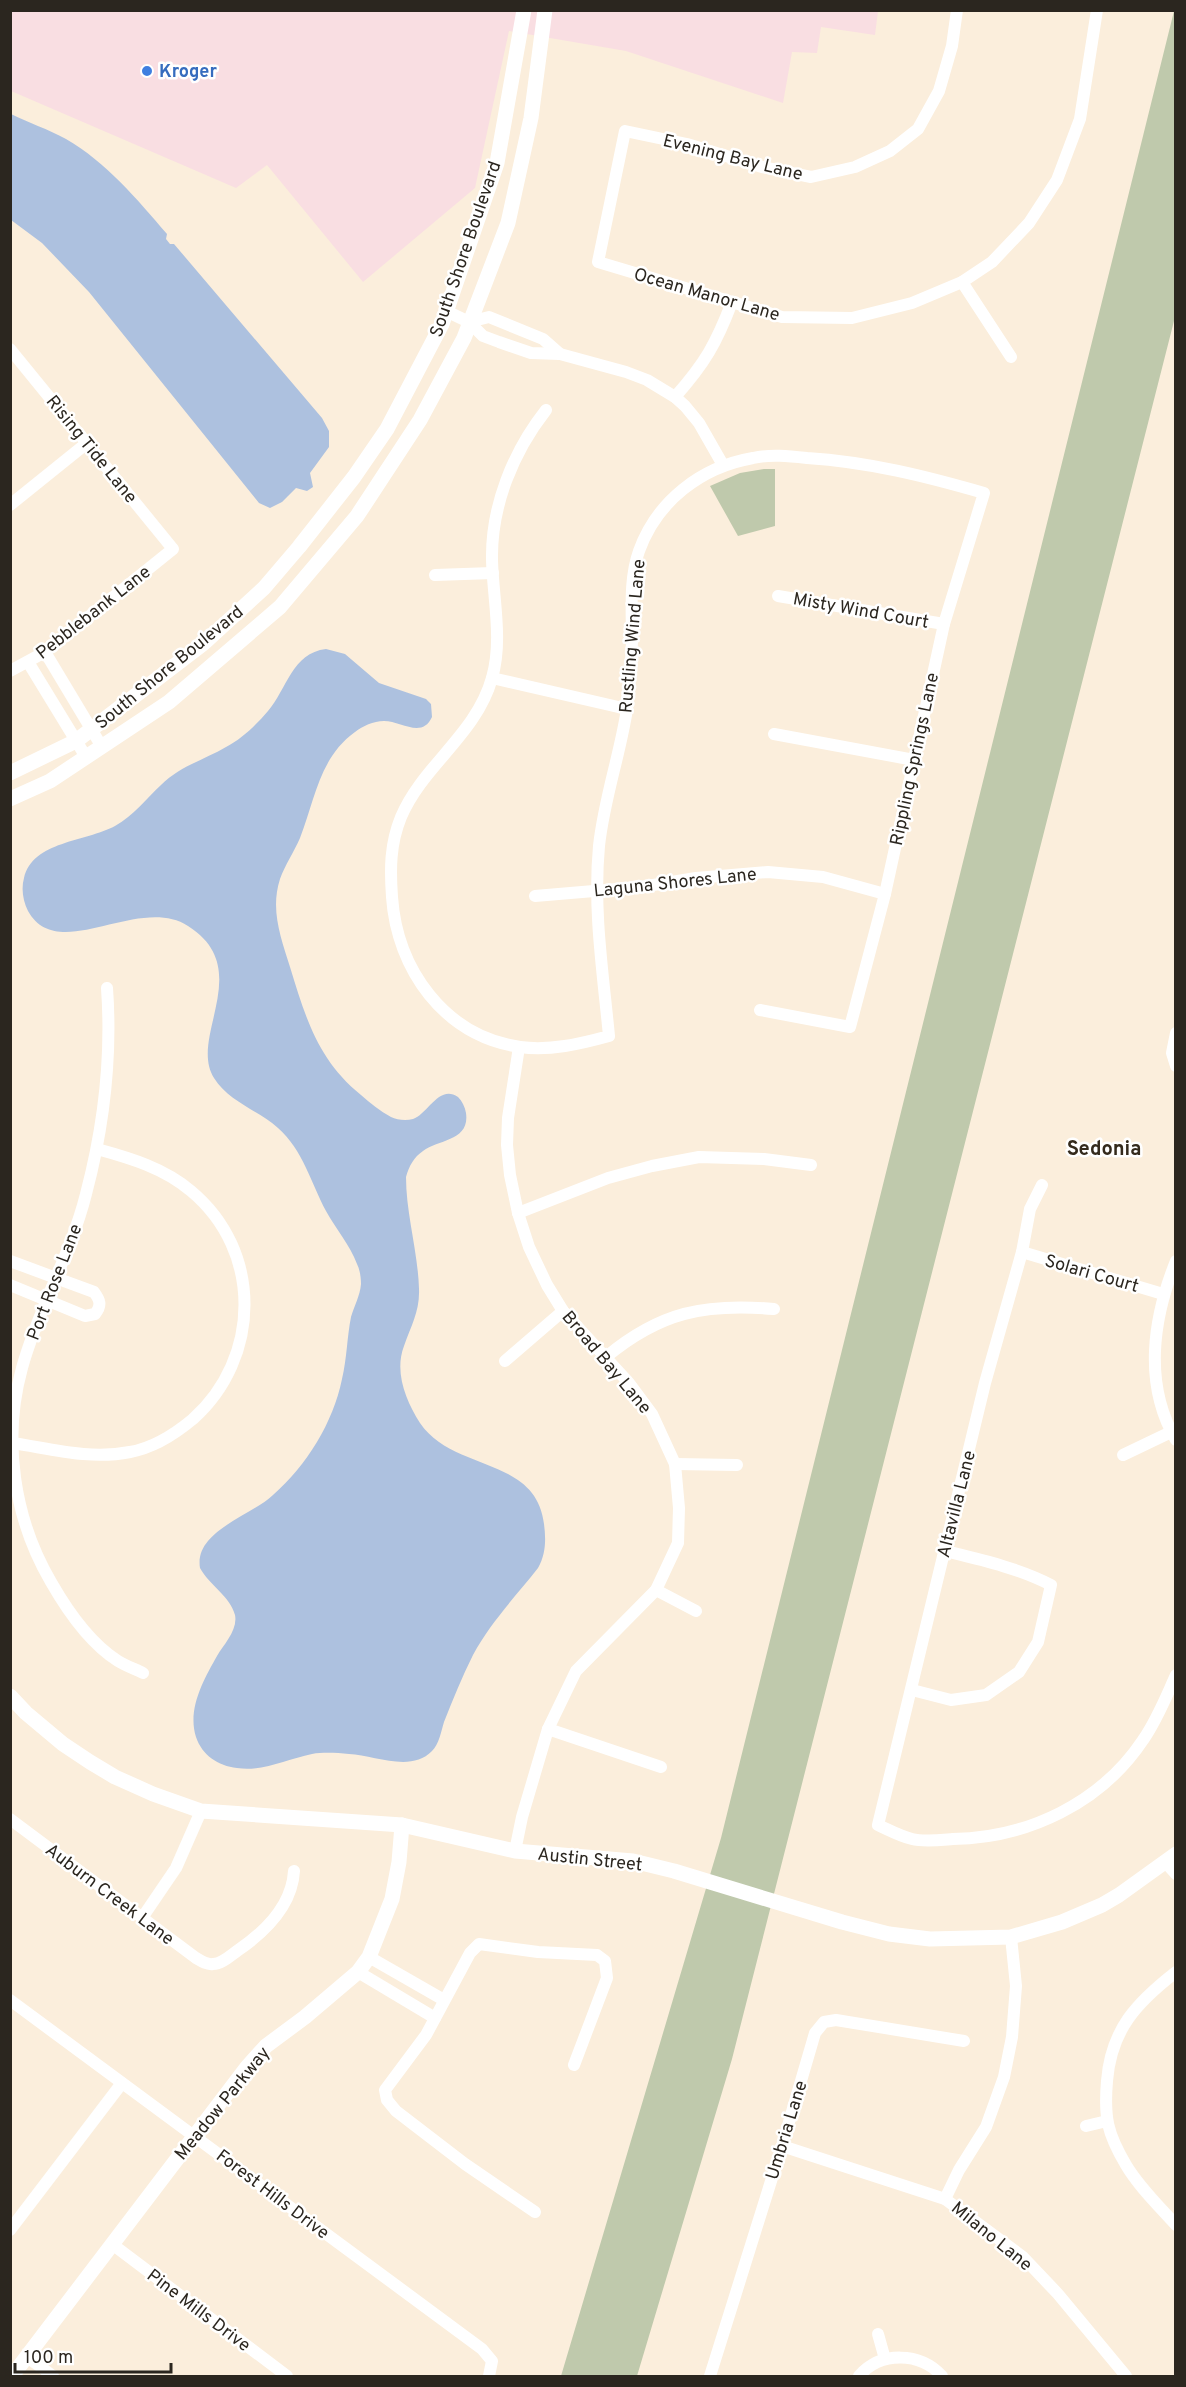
<svg xmlns="http://www.w3.org/2000/svg" width="1186" height="2387" font-family="Overpass,sans-serif">
	<rect width="100%" height="100%" fill="#fbeedc"/>
	<!-- commercial -->
	<polygon fill="#f9dee2" points="11,11 878,11 875,35 821,27 817,53 792,52 783,103 626,51 509,31 475,188 363,282 267,165 236,188 11,91"/>
	<!-- green -->
	<g fill="#bfc9ac">
		<polygon points="1174,11 1175,11 1175,317 732,2059 637,2376 561,2376 721,1838"/>
		<polygon points="764,469 775,469 775,526 738,536 710,486 740,473"/>
	</g>
	<!-- water -->
	<g fill="#adc1df">
		<path d="M11,114C29,123 48,129 66,139C106,162 137,199 167,234L166,239L170,244H174L322,418L329,431V447L310,473L313,487L307,491L296,488L282,502L270,508L259,503L89,292L42,243L11,220Z"/>
		<path d="M326,649L345,654L379,683L426,699L431,704L432,717C422,739 401,721 384,721C373,721 363,726 355,732C319,758 315,800 300,838C294,852 285,865 280,879C270,910 281,938 290,967C306,1019 318,1060 361,1095C370,1103 380,1111 391,1117C397,1120 406,1121 413,1119C428,1114 439,1084 458,1097C462,1101 465,1107 466,1113C470,1141 439,1139 423,1151C414,1157 409,1166 406,1177C406,1214 418,1252 419,1289C420,1311 411,1326 404,1346C394,1372 406,1401 420,1423C453,1472 536,1456 544,1524C546,1539 546,1554 538,1568C516,1596 490,1623 473,1655C462,1677 453,1699 444,1722C441,1732 439,1744 432,1751C411,1773 374,1755 349,1754C337,1753 324,1752 312,1754C287,1759 263,1772 237,1768C218,1766 202,1755 196,1737C187,1709 204,1679 217,1656C224,1644 238,1630 235,1615C230,1596 209,1585 200,1568C194,1531 251,1516 273,1495C307,1465 333,1423 342,1379C347,1358 347,1337 351,1317C354,1306 360,1296 361,1284C361,1278 360,1270 357,1264C350,1245 336,1229 326,1211C311,1183 303,1150 278,1128C258,1110 229,1102 214,1078C188,1037 256,969 188,926C138,894 58,965 28,911C23,901 21,889 24,878C33,841 85,842 115,826C134,815 146,799 161,785C180,766 204,760 226,747C242,739 256,725 268,711C287,689 292,653 326,649Z"/>
	</g>
	<g fill="none" stroke-linecap="round" stroke-linejoin="round">
		<!-- minor -->
		<g stroke="#fff" stroke-width="12">
			<polyline points="957,10 952,46 939,91 918,129 890,151 855,167 811,177 762,167 687,144 625,131 598,262 782,317 852,318 912,303 962,282 992,262 1029,223 1057,180 1080,119 1097,10"/>
			<polyline points="962,282 1011,357"/>
			<polyline points="446,311 469,322 483,336 499,342 531,353 560,354 626,372 647,380 675,397 685,406 699,423 723,465"/>
			<polyline points="469,322 489,317 543,339 560,354"/>
			<polyline points="10,349 173,549 45,652 10,671"/>
			<path d="M675,397C705,363 716,344 732,302"/>
			<path d="M546,410C513,452 491,506 492,560C493,599 503,640 492,678C476,735 423,765 401,817C390,844 390,869 392,897C397,969 444,1036 520,1047C550,1051 580,1044 609,1036C603,973 593,910 599,846C604,799 620,755 627,709C630,686 631,663 632,641C632,611 629,579 639,551C657,501 701,467 753,458C770,454 789,456 807,458C869,462 925,476 984,493L944,624L885,894L850,1027L760,1010"/>
			<polyline points="10,505 87,443"/>
			<polyline points="435,575 493,573"/>
			<polyline points="778,596 944,624"/>
			<polyline points="45,652 102,747"/>
			<polyline points="28,662 86,757"/>
			<polyline points="492,678 627,709"/>
			<polyline points="774,734 914,760"/>
			<polyline points="535,896 641,887 696,878 768,872 823,877 885,894"/>
			<path d="M107,988C112,1058 104,1126 86,1194C71,1254 38,1309 22,1368C2,1440 14,1519 51,1582C67,1610 91,1644 118,1661C126,1666 135,1669 143,1673"/>
			<polyline points="1176,1033 1172,1053 1176,1066"/>
			<path d="M1042,1185L1030,1209L1022,1252L985,1383L878,1825C889,1830 900,1836 912,1839C924,1842 940,1840 953,1839C1028,1838 1101,1803 1143,1740C1157,1720 1166,1697 1176,1675"/>
			<polyline points="518,1213 608,1178 652,1166 699,1157 764,1159 811,1165"/>
			<polyline points="1022,1252 1163,1294"/>
			<path d="M10,1261L94,1292C100,1300 102,1305 95,1314L85,1316L10,1285"/>
			<path d="M1176,1261C1153,1318 1143,1384 1176,1440"/>
			<path d="M606,1357C660,1312 705,1303 774,1309"/>
			<polyline points="505,1361 563,1311"/>
			<path d="M13,1443C52,1449 90,1460 130,1452C153,1448 175,1434 193,1419C261,1358 263,1251 191,1191C164,1168 130,1158 97,1149"/>
			<polyline points="1123,1455 1171,1432"/>
			<polyline points="675,1464 737,1465"/>
			<polyline points="656,1590 696,1611"/>
			<path d="M912,1690L951,1700L986,1695L1019,1672L1038,1642L1051,1585C1018,1568 982,1560 945,1551"/>
			<polyline points="548,1729 661,1767"/>
			<path d="M10,1819L196,1958C201,1961 207,1965 213,1964C222,1964 230,1956 237,1951C265,1932 292,1906 294,1871"/>
			<polyline points="515,1851 522,1817 548,1729 576,1671 656,1590 678,1543 679,1508 675,1464 652,1414 629,1383 563,1311 547,1285 529,1247 518,1213 510,1175 507,1145 508,1118 519,1047"/>
			<polyline points="1166,1863 1176,1874"/>
			<polyline points="142,1918 176,1868 201,1811"/>
			<polyline points="369,1957 444,2000"/>
			<polyline points="358,1972 435,2018"/>
			<path d="M1176,1972C1136,2003 1111,2030 1107,2081C1104,2117 1107,2133 1126,2165C1139,2187 1159,2206 1176,2225"/>
			<polyline points="10,2000 482,2349 492,2361 489,2376"/>
			<polyline points="1086,2126 1107,2121"/>
			<polyline points="782,2146 945,2199 1023,2257 1058,2294 1126,2376"/>
			<polyline points="945,2199 959,2170 986,2127 1004,2077 1012,2037 1016,1986 1011,1937"/>
			<polyline points="535,2212 465,2164 396,2111 387,2100 385,2090 426,2035 470,1953 479,1944 538,1952 597,1955 605,1961 607,1978 574,2065"/>
			<polyline points="10,2230 122,2083"/>
			<polyline points="112,2244 287,2376"/>
			<polyline points="878,2334 885,2359"/>
			<polyline points="27,2357 53,2376"/>
			<polyline points="710,2376 782,2146 815,2033 824,2022 836,2020 964,2041"/>
			<path d="M859,2376C881,2351 920,2352 942,2376"/>
		</g>
		<!-- tertiary -->
		<g stroke="#fff" stroke-width="15">
			<polyline points="10,773 76,741 204,643 264,588 299,547 354,477 387,429 442,324 497,163 524,10"/>
			<polyline points="10,799 50,781 169,702 280,607 357,516 420,420 464,338 508,223 531,118 545,10"/>
			<polyline points="10,1696 26,1713 63,1744 90,1762 115,1777 153,1794 201,1811 402,1825 515,1851 633,1861 674,1871 842,1922 889,1934 930,1939 1011,1937 1062,1922 1102,1905 1119,1895 1176,1854"/>
			<polyline points="12,2376 247,2067 266,2046 305,2017 358,1972 369,1957 392,1899 399,1862 402,1825"/>
		</g>
	</g>
	<!-- markers -->
	<circle fill="#3f7fe0" stroke="#fff" stroke-width="2" cx="147" cy="71" r="6"/>
	<g text-anchor="middle" stroke-width="5" stroke-linejoin="round" paint-order="stroke">
		<!-- shop labels -->
		<g font-size="18" font-weight="bold" fill="#366cbe" stroke="#fff" text-anchor="start">
			<text x="159" y="77">Kroger</text>
		</g>
		<!-- street labels -->
		<g font-size="18" fill="#2b261f" stroke="#fff">
			<text transform="translate(733 157) rotate(14)" y="6">Evening Bay Lane</text>
			<text transform="translate(465 249) rotate(-71)" y="6">South Shore Boulevard</text>
			<text transform="translate(707 294) rotate(16)" y="6">Ocean Manor Lane</text>
			<text transform="translate(92 449) rotate(51)" y="6">Rising Tide Lane</text>
			<text transform="translate(861 610) rotate(10)" y="6">Misty Wind Court</text>
			<text transform="translate(93 612) rotate(-38)" y="6">Pebblebank Lane</text>
			<text transform="translate(632 636) rotate(-85)" y="6">Rustling Wind Lane</text>
			<text transform="translate(169 667) rotate(-39)" y="6">South Shore Boulevard</text>
			<text transform="translate(914 759) rotate(-78)" y="6">Rippling Springs Lane</text>
			<text transform="translate(675 882) rotate(-6)" y="6">Laguna Shores Lane</text>
			<text transform="translate(1092 1273) rotate(16)" y="6">Solari Court</text>
			<text transform="translate(54 1282) rotate(-69)" y="6">Port Rose Lane</text>
			<text transform="translate(607 1362) rotate(50)" y="6">Broad Bay Lane</text>
			<text transform="translate(956 1504) rotate(-76)" y="6">Altavilla Lane</text>
			<text transform="translate(590 1859) rotate(6)" y="6">Austin Street</text>
			<text transform="translate(110 1894) rotate(37)" y="6">Auburn Creek Lane</text>
			<text transform="translate(222 2103) rotate(-51)" y="6">Meadow Parkway</text>
			<text transform="translate(786 2130) rotate(-73)" y="6">Umbria Lane</text>
			<text transform="translate(273 2194) rotate(37)" y="6">Forest Hills Drive</text>
			<text transform="translate(992 2236) rotate(39)" y="6">Milano Lane</text>
			<text transform="translate(199 2310) rotate(37)" y="6">Pine Mills Drive</text>
		</g>
		<!-- neighbourhood labels -->
		<g font-size="20" font-weight="bold" fill="#342a1c" stroke="#fff">
			<text x="1104" y="1155">Sedonia</text>
		</g>
	</g>
	<!-- border -->
	<rect width="1186" height="2387" fill="none" stroke="#2b261f" stroke-width="24"/>
	<!-- scale -->
	<path d="M15 2363v9h156v-9" fill="none" stroke="#2b261f" stroke-width="3"/>
	<text x="24" y="2363" font-size="18" fill="#2b261f" stroke="#ffffff" stroke-width="4.5" paint-order="stroke">100 m</text>
</svg>
